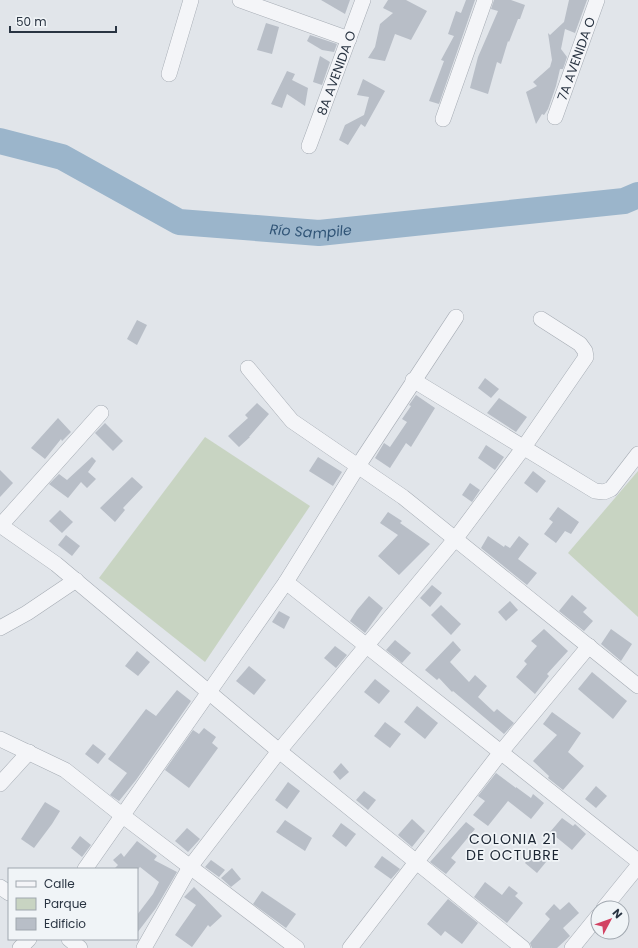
<svg xmlns="http://www.w3.org/2000/svg" width="638" height="948" font-family="Poppins,sans-serif">
	<rect width="100%" height="100%" fill="#e1e5ea"/>
	<!-- green -->
	<g fill="#c8d4c2">
		<polygon points="205,437 310,506 205,662 99,578"/>
		<polygon points="638,471 638,617 568,553"/>
	</g>
	<g fill="none" stroke-linecap="round" stroke-linejoin="round">
		<!-- river -->
		<path stroke="#9bb5cb" stroke-width="26" id="s1" d="M0,141L62,157L179,222L319,233L624,201L638,195"/>
	</g>
	<!-- building -->
	<g fill="#b8bec7">
		<polygon points="321,0 350,0 345,14"/>
		<polygon points="388,0 406,0 427,11 411,40 395,34 385,61 368,58 375,47 380,24 393,13 383,8"/>
		<polygon points="466,0 475,0 439,104 429,101 444,61 441,60 454,36 448,34 456,11 461,13"/>
		<polygon points="494,0 511,0 525,5 520,19 518,19 509,42 508,41 501,64 497,62 488,94 470,88 478,57 498,11 491,9"/>
		<polygon points="569,0 587,0 575,33 565,29 561,49 567,57 563,69 560,69 556,86 548,109 544,115 542,114 536,124 526,92 537,86 533,82 550,67 552,60 548,33 550,35 564,22"/>
		<polygon points="266,23 279,27 272,54 257,50"/>
		<polygon points="310,35 337,44 334,52 322,50 307,41"/>
		<polygon points="320,56 330,62 322,85 313,82"/>
		<polygon points="287,71 295,74 292,80 308,88 305,106 287,94 282,108 271,104"/>
		<polygon points="363,79 385,91 365,127 361,124 348,145 339,140 345,125 364,115 369,97 357,95"/>
		<polygon points="137,320 147,325 137,345 127,339"/>
		<polygon points="485,378 499,389 491,398 478,388"/>
		<polygon points="416,395 435,408 411,447 406,443 390,468 375,458 384,443 390,447 407,422 402,419 411,406 409,405"/>
		<polygon points="499,398 527,417 516,432 487,413"/>
		<polygon points="257,403 269,414 249,437 250,437 239,447 228,436 248,418 245,415"/>
		<polygon points="58,418 71,432 62,441 61,439 45,459 31,448"/>
		<polygon points="105,423 123,441 113,451 95,433"/>
		<polygon points="486,445 504,457 495,470 478,458"/>
		<polygon points="92,457 96,461 88,472 96,479 87,488 81,482 68,498 49,484 59,474 67,480"/>
		<polygon points="318,457 342,472 333,486 309,471"/>
		<polygon points="0,470 13,483 0,497"/>
		<polygon points="533,471 546,481 537,493 524,483"/>
		<polygon points="132,477 143,487 123,508 125,510 115,522 100,508"/>
		<polygon points="470,483 480,490 472,502 462,495"/>
		<polygon points="558,507 579,522 571,534 565,531 556,543 544,534 553,522 549,519"/>
		<polygon points="60,510 73,522 62,533 49,521"/>
		<polygon points="388,512 402,521 400,523 430,544 399,575 378,556 398,535 380,523"/>
		<polygon points="66,535 80,546 72,556 58,545"/>
		<polygon points="488,536 504,547 505,545 510,548 519,536 529,544 518,559 537,573 527,585 481,548"/>
		<polygon points="432,585 442,593 430,607 420,598"/>
		<polygon points="572,595 587,608 583,612 593,621 584,631 559,611"/>
		<polygon points="369,596 383,608 365,633 350,621 357,610"/>
		<polygon points="510,601 518,610 506,621 498,612"/>
		<polygon points="441,605 461,624 451,635 431,615"/>
		<polygon points="279,611 290,617 284,629 272,622"/>
		<polygon points="544,629 568,651 547,674 549,676 535,694 516,677 527,664 524,661 537,646 531,641"/>
		<polygon points="611,629 632,644 621,661 601,644"/>
		<polygon points="395,640 411,653 402,663 386,650"/>
		<polygon points="453,641 461,650 450,662 469,682 475,675 487,686 478,697 494,712 497,709 514,723 504,734 453,691 452,692 439,678 437,680 425,670"/>
		<polygon points="335,646 347,655 336,668 324,658"/>
		<polygon points="137,651 150,662 138,676 125,666"/>
		<polygon points="249,666 266,680 254,695 236,681"/>
		<polygon points="592,672 627,701 613,719 578,689"/>
		<polygon points="375,679 390,691 379,704 364,692"/>
		<polygon points="177,690 191,701 136,780 119,801 110,795 127,773 108,759 146,709 156,716"/>
		<polygon points="417,706 438,723 425,739 404,722"/>
		<polygon points="552,712 581,733 568,752 584,766 563,790 548,778 549,776 533,761 557,735 543,724"/>
		<polygon points="385,722 401,734 390,748 374,736"/>
		<polygon points="204,728 216,737 212,743 218,748 189,788 165,770 193,730 199,734"/>
		<polygon points="93,744 106,754 98,764 85,754"/>
		<polygon points="341,763 349,772 340,780 333,772"/>
		<polygon points="496,773 516,788 516,787 531,798 533,794 544,803 531,819 508,801 488,826 473,815 485,801 478,796"/>
		<polygon points="288,782 300,791 287,809 275,800"/>
		<polygon points="596,786 607,796 596,808 585,799"/>
		<polygon points="364,791 376,800 368,810 356,800"/>
		<polygon points="45,802 60,811 52,824 34,848 21,839"/>
		<polygon points="562,818 573,826 575,824 586,834 572,850 550,832"/>
		<polygon points="412,819 425,831 412,847 398,835"/>
		<polygon points="285,820 312,838 305,851 276,832"/>
		<polygon points="466,822 475,829 451,858 456,862 446,874 430,862"/>
		<polygon points="341,823 356,834 346,847 332,836"/>
		<polygon points="187,828 200,839 188,852 175,841"/>
		<polygon points="80,836 91,845 82,857 71,848"/>
		<polygon points="137,841 157,856 154,860 177,872 156,908 137,933 137,915 153,894 159,882 140,867 138,869 114,869 118,865 113,860 121,853 124,857"/>
		<polygon points="533,852 546,862 537,873 525,863"/>
		<polygon points="382,856 400,869 391,879 374,867"/>
		<polygon points="211,860 225,870 219,877 205,867"/>
		<polygon points="232,868 241,879 231,887 221,878"/>
		<polygon points="485,882 502,895 509,886 518,893 515,896 523,903 507,923 474,897"/>
		<polygon points="194,887 222,916 210,927 208,925 192,947 175,935 196,905 184,897"/>
		<polygon points="262,891 296,914 286,928 253,904"/>
		<polygon points="448,899 478,923 462,944 445,931 441,936 427,924"/>
		<polygon points="569,902 579,913 563,928 570,936 557,948 532,948 530,943 550,919 545,914 554,904 560,910"/>
	</g>
	<g fill="none" stroke-linecap="round" stroke-linejoin="round">
		<!-- street casing -->
		<g stroke="#a6acb4" stroke-width="16">
			<g id="street">
				<polyline points="240,0 349,39"/>
				<polyline points="169,74 191,0"/>
				<path id="s2" d="M555,117L597,0"/>
				<polyline points="443,119 485,0"/>
				<path id="s3" d="M309,146L363,0"/>
				<polyline points="248,368 292,421 403,497 638,686"/>
				<polyline points="413,380 595,491 604,492 611,489 638,454"/>
				<polyline points="0,525 56,564 279,751 523,948"/>
				<polyline points="1,525 101,413"/>
				<polyline points="286,582 638,861"/>
				<polyline points="0,628 27,613 76,580"/>
				<polyline points="0,739 65,770 123,816 297,948"/>
				<polyline points="0,784 29,752"/>
				<polyline points="85,869 286,582 358,466 456,317"/>
				<polyline points="0,887 9,893"/>
				<polyline points="604,908 638,866"/>
				<polyline points="69,939 80,948"/>
				<polyline points="20,948 29,939"/>
				<polyline points="144,948 190,867 279,751 456,538 524,447 586,357 585,351 580,344 541,319"/>
				<polyline points="350,948 501,752 589,646"/>
				<polyline points="572,948 598,916"/>
			</g>
		</g>
		<!-- street -->
		<use href="#street" stroke="#f4f5f8" stroke-width="15"/>
	</g>
	<g text-anchor="middle" stroke-width="3.5" stroke-linejoin="round" paint-order="stroke">
		<!-- street labels -->
		<g font-size="13" fill="#293442" stroke="#f0f4f7">
			<text dy="5" stroke="none"><textPath href="#s2" startOffset="62">7A AVENIDA O</textPath></text>
			<text dy="5" stroke="none"><textPath href="#s3" startOffset="78">8A AVENIDA O</textPath></text>
		</g>
		<!-- water labels -->
		<g font-size="14" font-style="italic" fill="#315577" stroke="#f0f4f7">
			<text dy="5" stroke="none"><textPath href="#s1" startOffset="330">Río Sampile</textPath></text>
		</g>
		<!-- neighbourhood labels -->
		<g font-size="14" letter-spacing="1" fill="#1b2533" stroke="#f0f4f7">
			<text x="513" y="844">COLONIA 21<tspan x="513" dy="16">DE OCTUBRE</tspan></text>
		</g>
	</g>
	<!-- legend -->
	<rect x="8" y="868" width="130" height="72" fill="#f0f4f7" stroke="#a0a7af"/>
	<rect x="16" y="881" width="20" height="6" fill="#f4f5f8" stroke="#a0a7af"/>
	<text x="44" y="888" font-size="12" fill="#293442">Calle</text>
	<rect x="16" y="898" width="20" height="12" fill="#c8d4c2" stroke="#a0a7af"/>
	<text x="44" y="908" font-size="12" fill="#293442">Parque</text>
	<rect x="16" y="918" width="20" height="12" fill="#b8bec7" stroke="#a0a7af"/>
	<text x="44" y="928" font-size="12" fill="#293442">Edificio</text>
	<!-- north arrow -->
	<g transform="translate(610 920) rotate(49)"><circle r="19" fill="#f0f4f7" stroke="#a0a7af"/>
	<path d="M0-3L7 15L0 10L-7 15Z" fill="#d24262"/>
	<text y="-6" font-size="11" font-weight="bold" text-anchor="middle" fill="#293442">N</text>
	</g>
	<!-- scale -->
	<path d="M10 26v6h106v-6" fill="none" stroke="#293442" stroke-width="2"/>
	<text x="16" y="26" font-size="12" fill="#293442" stroke="#f0f4f7" stroke-width="3" paint-order="stroke">50 m</text>
</svg>
